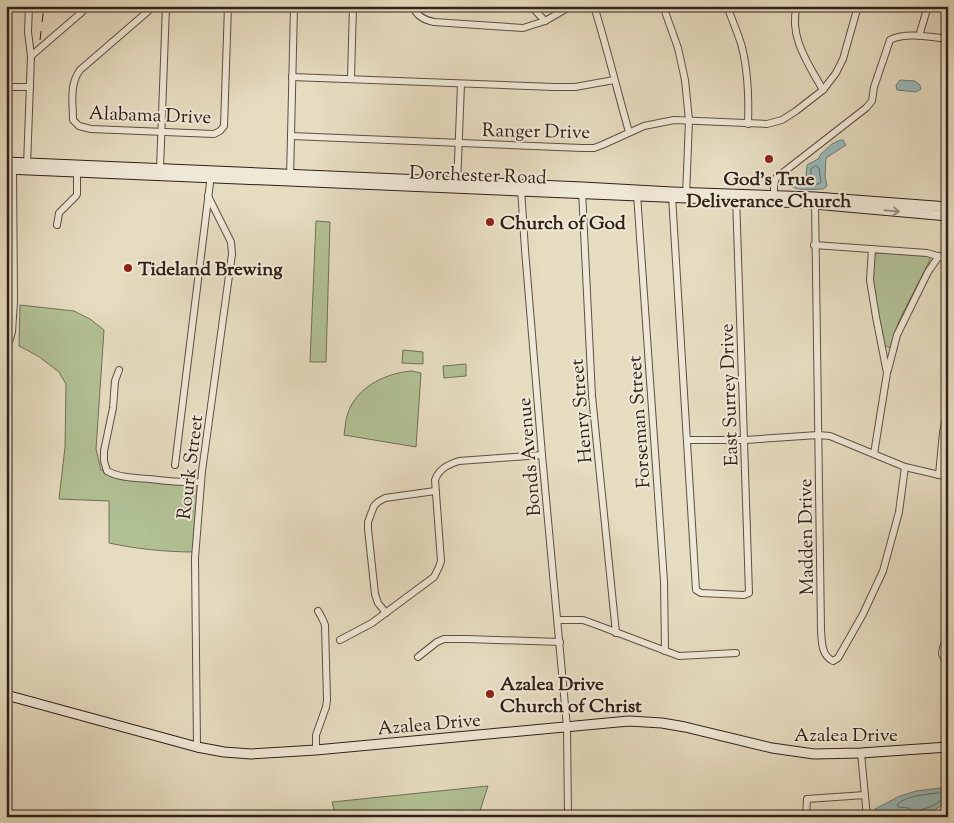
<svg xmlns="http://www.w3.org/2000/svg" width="954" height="823" font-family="'Sorts Mill Goudy',serif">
	<rect width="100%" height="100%" fill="#e6dcc0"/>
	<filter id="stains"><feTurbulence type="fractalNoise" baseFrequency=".004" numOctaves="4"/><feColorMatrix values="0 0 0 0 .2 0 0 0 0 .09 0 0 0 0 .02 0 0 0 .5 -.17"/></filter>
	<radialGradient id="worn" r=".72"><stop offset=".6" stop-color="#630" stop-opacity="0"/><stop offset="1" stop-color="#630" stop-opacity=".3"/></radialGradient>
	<!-- green -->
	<g fill="#b1c195" stroke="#707058">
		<polygon points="316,221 330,222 326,362 310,362"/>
		<polygon points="881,252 930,256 930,260 899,321 890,348 884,345 872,279 874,255"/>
		<path d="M20,305L74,311L90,319L104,330L96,449L101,470L114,475L201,482L195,552C166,552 137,549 109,543V501L59,499L65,447L66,384L59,372L38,356L19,346Z"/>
		<polygon points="403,350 423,352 423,364 402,363"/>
		<polygon points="466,364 466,376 444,378 443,366"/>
		<path d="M412,371L421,373L416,447L344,435C345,430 345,425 346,420C352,389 384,373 412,371Z"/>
		<polygon points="488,786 478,817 336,817 332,802"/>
	</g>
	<!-- water -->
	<g fill="#98bab9" stroke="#6e7c79">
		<polygon points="900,80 915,81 920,85 921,89 916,92 897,90 896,85"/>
		<path d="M840,140H843L846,145L826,158L825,176L827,186L823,189C812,189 796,192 788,184V180L791,178H803L806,176L807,165L818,159L821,154L832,144Z"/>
		<path d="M948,787V802C936,809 924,816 910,817L907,813L898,812L891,817H873L875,809L900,796L916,791Z"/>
	</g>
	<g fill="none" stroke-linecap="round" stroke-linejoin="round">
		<!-- shore -->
		<g stroke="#646d6a" stroke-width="1">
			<polygon points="816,166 819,168 821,182 819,184 810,184 808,182 811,177 811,169"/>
			<path d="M948,792C934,794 906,794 897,805L898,807L909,808L915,813C920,809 926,809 932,806C938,803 941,799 948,798"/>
		</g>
		<!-- street casing -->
		<g stroke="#5e4f44" stroke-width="8">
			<g id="street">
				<path d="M154,6L80,70C69,85 73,103 73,120L79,126L91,129L214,134L220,131L224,126L228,6"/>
				<path d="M413,6C416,16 424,20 434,22L523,28L545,21L571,6"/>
				<polyline points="531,6 545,21"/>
				<path d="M594,6C607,48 617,90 629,132"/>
				<polyline points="663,6 678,48 685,80 689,120 686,197"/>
				<path d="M727,6C732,20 738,33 742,47C748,72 749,98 748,124"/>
				<path d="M797,6C788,36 809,65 823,90"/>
				<polyline points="919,36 928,6"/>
				<polyline points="31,56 82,12 86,6"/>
				<polyline points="292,77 554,87 575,87 614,80"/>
				<polyline points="351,78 353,6"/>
				<polyline points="6,87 30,87"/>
				<polyline points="291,136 582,148 594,148 602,145 644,126 674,120 767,124 782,120 796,111 823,90 836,73 843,59 858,6"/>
				<polyline points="27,166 31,56 28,32 29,6"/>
				<polyline points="160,169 166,6"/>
				<polyline points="290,179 294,6"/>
				<polyline points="457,186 461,84"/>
				<polyline points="521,188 525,250 542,455 567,727 568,817"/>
				<polyline points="582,190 592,396 616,633"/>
				<polyline points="637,194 664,581 665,651"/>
				<polyline points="672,196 696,590 701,593 744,595 749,593 736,196"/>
				<path d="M774,199V185L776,178L866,108L872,101L874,87L890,40C905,32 931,37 948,39"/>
				<path d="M815,201L821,630C822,642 821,655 833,661L838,658L863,614L883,571L899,512L905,467"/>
				<polyline points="57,225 59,213 76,196 77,194 77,170"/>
				<polyline points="814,245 927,253 948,259"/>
				<polyline points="872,249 870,280 876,317 887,373 874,454"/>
				<polyline points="6,352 12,332 14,301 13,167"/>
				<path d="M119,370L115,381L113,408L104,451V461L107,471C120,478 136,478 150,479C167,481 184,483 201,482"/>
				<polyline points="888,370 897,335 928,272 939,256"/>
				<polyline points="687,440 745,440 818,435 830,436 905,467 948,477"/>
				<polyline points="175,465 211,175"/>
				<polyline points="939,475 943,432 948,409"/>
				<polyline points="386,613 378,603 375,594 368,529 368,522 374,506 378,502 385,498 435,491"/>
				<polyline points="558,620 583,620 597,625 679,656 736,653"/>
				<polyline points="948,639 943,647 942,654 945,660 948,661"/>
				<path d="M340,640L372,623L434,577L439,567L441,561L435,480C439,469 447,465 459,461L542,455"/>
				<polyline points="418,657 437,642 444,639 467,639 560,642"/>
				<polyline points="197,747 195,558 202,471 232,254 231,242 208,196"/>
				<polyline points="316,750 316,735 326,707 327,700 325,625 322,618 318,611"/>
				<polyline points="861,753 867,817"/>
				<polyline points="806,817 807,799 865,795"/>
			</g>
		</g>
		<!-- secondary casing -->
		<g stroke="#30201a" stroke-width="11">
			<g id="secondary">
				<polyline points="6,162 583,187 672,192 815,197 948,207"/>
				<polyline points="6,169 803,203 948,216"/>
				<polyline points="6,695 197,747 224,752 251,754 316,750 629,721 662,723 685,727 772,748 814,754 861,753 948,747"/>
			</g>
		</g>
		<!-- street -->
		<use href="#street" stroke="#efe8d6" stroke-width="6"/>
		<!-- secondary -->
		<use href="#secondary" stroke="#efe8d6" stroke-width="9"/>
		<!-- rail -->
		<polyline stroke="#30201a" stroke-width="1" stroke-dasharray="9 9" stroke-linecap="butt" points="40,40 44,6"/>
	</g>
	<!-- one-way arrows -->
	<defs><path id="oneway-shaft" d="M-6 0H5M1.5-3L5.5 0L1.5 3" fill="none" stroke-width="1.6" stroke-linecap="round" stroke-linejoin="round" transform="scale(1.25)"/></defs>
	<use stroke="#998e81" href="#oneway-shaft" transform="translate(892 211) rotate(5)"/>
	<!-- markers -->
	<g fill="#8f2418" stroke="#efe8d6" stroke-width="2">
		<circle cx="769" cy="159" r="5"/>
		<circle cx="490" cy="222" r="5"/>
		<circle cx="128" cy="268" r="5"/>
		<circle cx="490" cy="694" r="5"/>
	</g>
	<g text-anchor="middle" stroke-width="4" stroke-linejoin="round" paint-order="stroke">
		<!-- street labels -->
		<g font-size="19" fill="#30201a" stroke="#efe8d6">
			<text transform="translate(150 114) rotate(2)" y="7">Alabama Drive</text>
			<text transform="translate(536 130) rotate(1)" y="7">Ranger Drive</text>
			<text transform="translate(478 174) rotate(2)" y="7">Dorchester Road</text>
			<text transform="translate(728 395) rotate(-92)" y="7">East Surrey Drive</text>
			<text transform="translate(580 411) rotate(-95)" y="7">Henry Street</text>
			<text transform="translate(638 422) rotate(-94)" y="7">Forseman Street</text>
			<text transform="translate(528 457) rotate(-95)" y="7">Bonds Avenue</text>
			<text transform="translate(189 467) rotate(-83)" y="7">Rourk Street</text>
			<text transform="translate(805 537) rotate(-91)" y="7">Madden Drive</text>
			<text transform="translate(429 723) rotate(-5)" y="7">Azalea Drive</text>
			<text x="846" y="741">Azalea Drive</text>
		</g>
		<!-- poi labels -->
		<g font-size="19" font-weight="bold" fill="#30201a" stroke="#efe8d6" text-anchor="start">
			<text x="769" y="185" text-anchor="middle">God's True<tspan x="769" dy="22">Deliverance Church</tspan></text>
			<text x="500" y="229">Church of God</text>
			<text x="138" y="275">Tideland Brewing</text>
			<text x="500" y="690">Azalea Drive<tspan x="500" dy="22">Church of Christ</tspan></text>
		</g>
	</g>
	<!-- margin -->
	<rect width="954" height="823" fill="none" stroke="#e6dcc0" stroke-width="25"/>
	<rect x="8" y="8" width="939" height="808" fill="none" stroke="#30201a" stroke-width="2.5"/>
	<rect x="12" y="12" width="929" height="798" fill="none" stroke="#30201a"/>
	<rect width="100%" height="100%" filter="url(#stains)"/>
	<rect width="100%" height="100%" fill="url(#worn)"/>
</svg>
